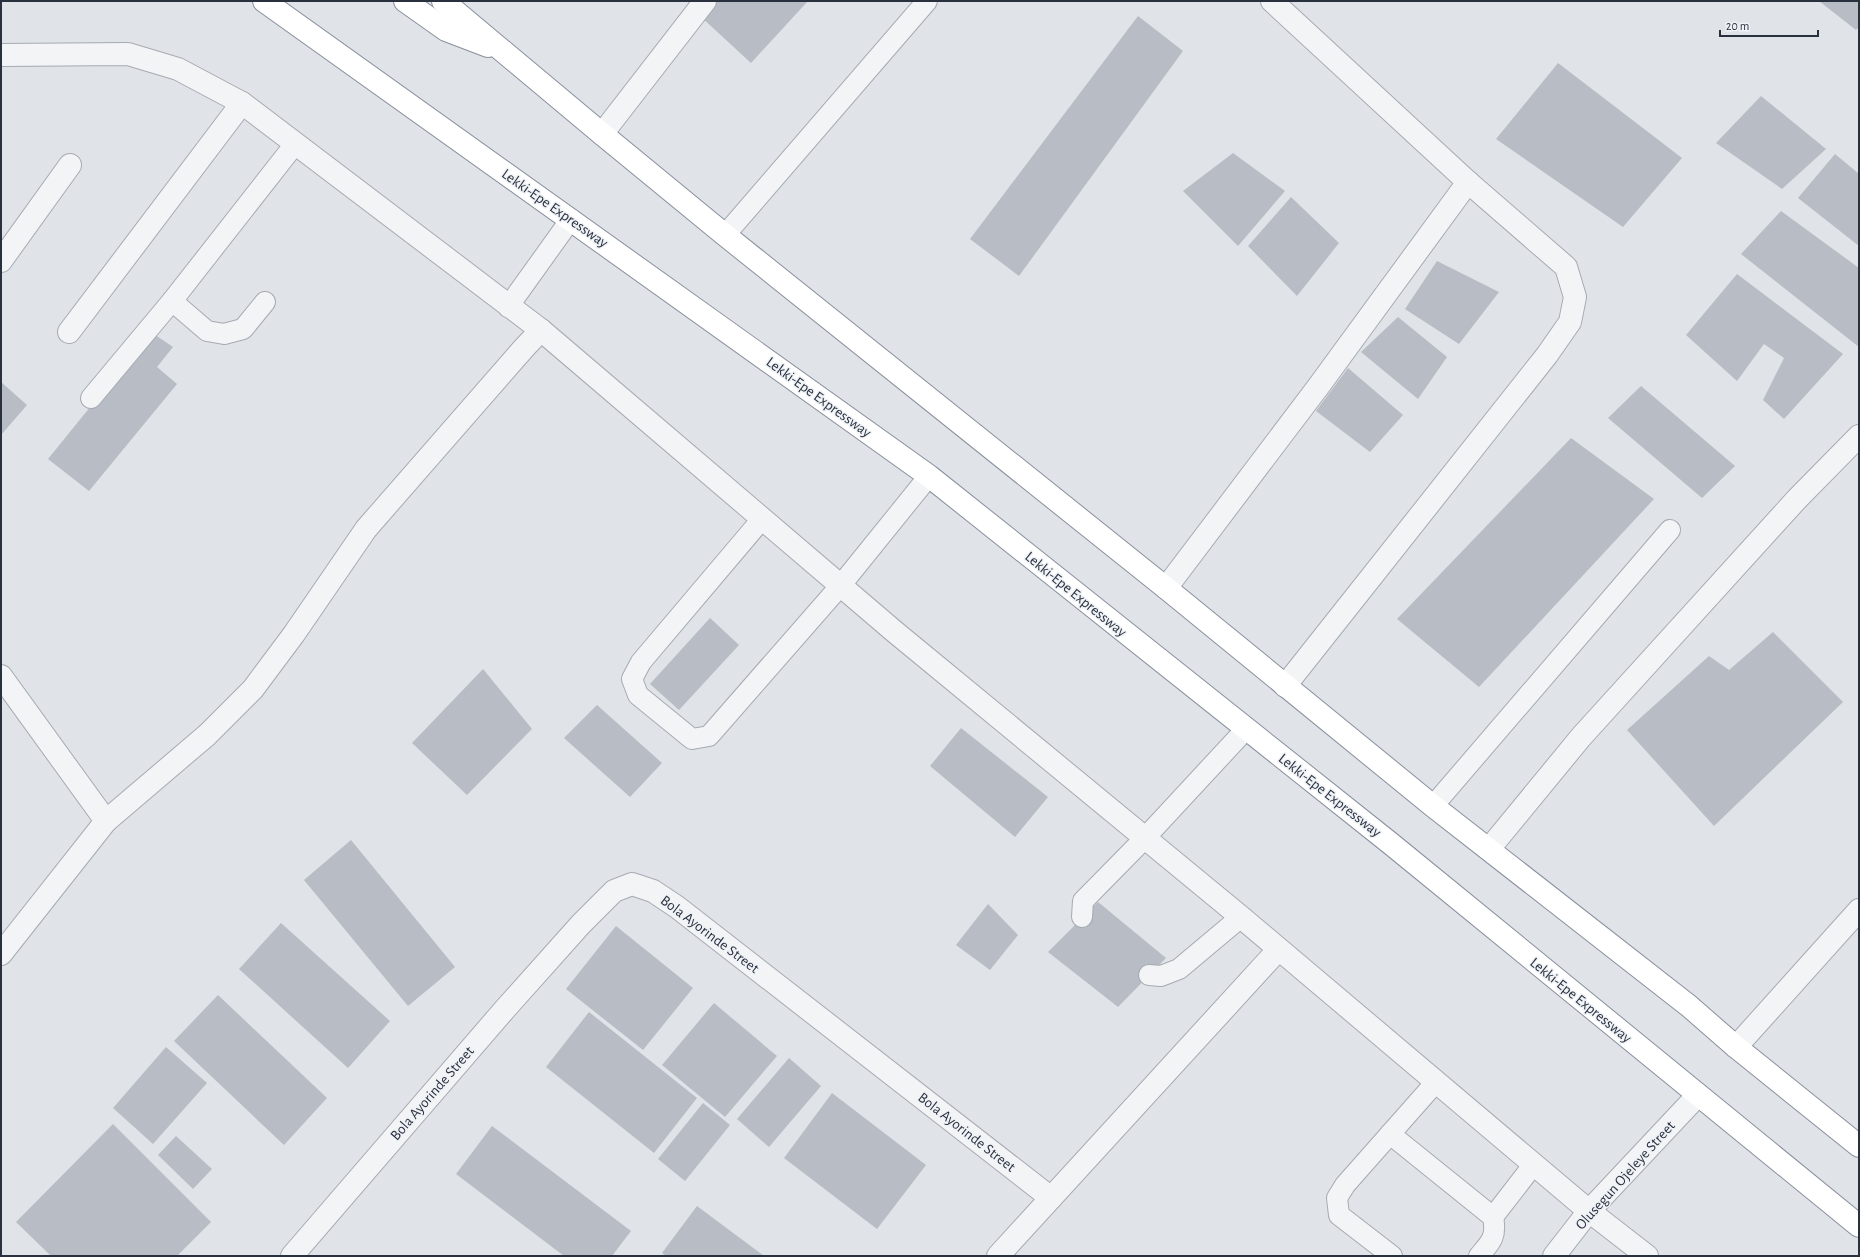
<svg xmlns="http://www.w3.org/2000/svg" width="1860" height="1257" font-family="'Alegreya Sans',sans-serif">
	<rect width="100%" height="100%" fill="#e0e3e8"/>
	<!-- building -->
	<g fill="#b8bcc4">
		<polygon points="713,1 808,1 751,63 700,16"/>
		<polygon points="1819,1 1859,1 1859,27 1856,30"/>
		<polygon points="1138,16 1183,51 1019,276 970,239"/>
		<polygon points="1558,63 1682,158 1623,227 1496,139"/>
		<polygon points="1761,96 1826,149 1782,189 1716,143"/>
		<polygon points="1233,153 1285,191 1238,246 1183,191"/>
		<polygon points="1835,154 1859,174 1859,246 1798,198"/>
		<polygon points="1291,197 1339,243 1297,296 1248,246"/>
		<polygon points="1781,211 1859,268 1859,347 1741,254"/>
		<polygon points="1437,261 1499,292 1459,344 1405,309"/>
		<polygon points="1737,274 1843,354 1784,419 1763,400 1784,358 1764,344 1737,381 1686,335"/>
		<polygon points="1398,317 1447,357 1418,399 1361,352"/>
		<polygon points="151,332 173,347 157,367 177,384 89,491 48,459"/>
		<polygon points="1348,368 1403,415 1370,452 1316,411"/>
		<polygon points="1,382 27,405 1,435"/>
		<polygon points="1641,386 1735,466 1702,498 1608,418"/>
		<polygon points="1571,438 1654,499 1479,687 1397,619"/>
		<polygon points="710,618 739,645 679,710 650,684"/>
		<polygon points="1773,632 1843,702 1714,826 1627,730 1709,656 1729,670"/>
		<polygon points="483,669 532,729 467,795 412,743"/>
		<polygon points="597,705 662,763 630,797 564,738"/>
		<polygon points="961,728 1048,797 1015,837 930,766"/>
		<polygon points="351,840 455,967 408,1006 304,880"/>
		<polygon points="1098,902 1166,958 1118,1007 1048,952"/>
		<polygon points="988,904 1018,935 990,970 956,945"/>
		<polygon points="281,923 390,1021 348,1068 239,969"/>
		<polygon points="616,926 693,988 643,1050 566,989"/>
		<polygon points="218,995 327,1098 284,1145 174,1041"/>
		<polygon points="714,1003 777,1056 725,1117 662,1065"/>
		<polygon points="589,1012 697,1098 654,1153 546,1067"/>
		<polygon points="166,1047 207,1083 153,1144 113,1108"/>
		<polygon points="789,1058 821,1086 769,1147 737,1119"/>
		<polygon points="832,1093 926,1165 877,1229 784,1158"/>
		<polygon points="703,1103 730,1125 685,1181 658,1159"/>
		<polygon points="113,1124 211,1222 177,1256 51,1256 16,1222"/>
		<polygon points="492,1126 631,1231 612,1256 564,1256 456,1174"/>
		<polygon points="176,1136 212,1169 193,1189 158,1155"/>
		<polygon points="697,1206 764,1256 666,1256 662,1253"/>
	</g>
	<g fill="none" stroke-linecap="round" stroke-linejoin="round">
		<!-- lane casing -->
		<g stroke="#a6aab2" stroke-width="22">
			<g id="lane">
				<polyline points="725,235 927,1"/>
				<polyline points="172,301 207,331 224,334 243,329 265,302"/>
				<polyline points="508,307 571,219"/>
				<polyline points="91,398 172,301 295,144"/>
				<polyline points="762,519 641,662 632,679 638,695 692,739 709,736 841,585 929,476"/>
				<polyline points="1433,806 1670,530"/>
				<polyline points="1082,917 1083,901 1144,839 1246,729"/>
				<polyline points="1149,975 1161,976 1179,969 1241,917"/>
				<path d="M1390,1134L1493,1217C1497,1237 1491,1242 1479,1256"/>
				<polyline points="1493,1217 1534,1164"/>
				<polyline points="1392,1256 1339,1215 1337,1198 1345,1185 1436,1082"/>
			</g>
		</g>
		<!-- street casing -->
		<g stroke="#a6aab2" stroke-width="24">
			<g id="street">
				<polyline points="1272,1 1468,182 1566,267 1575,297 1570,322 1547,355 1285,686"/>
				<polyline points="1,55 128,54 178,69 242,103 69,332"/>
				<polyline points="242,103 541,330 895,632 1241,917 1589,1211 1647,1256"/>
				<polyline points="602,134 705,1"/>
				<polyline points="1,261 70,165"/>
				<polyline points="1166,588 1318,387 1468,182"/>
				<polyline points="1,676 106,821"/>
				<polyline points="1489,849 1581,737 1797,499 1859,436"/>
				<polyline points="1,954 106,821 207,735 253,689 294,634 366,529 524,348 541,330"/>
				<polyline points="1736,1047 1859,910"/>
				<polyline points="292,1256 505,1009 581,924 614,891 632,884 653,891 677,907 1051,1198"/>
				<polyline points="998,1256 1278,950"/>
				<polyline points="1554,1256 1589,1211 1698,1095"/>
			</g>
		</g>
		<!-- highway casing -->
		<g stroke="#88909d" stroke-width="24">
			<g id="highway">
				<polyline points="264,1 929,476 1390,843 1859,1226"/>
				<polyline points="405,1 446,30 488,46"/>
				<polyline points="443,1 602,134 725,235 1166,588 1433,806 1689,1006 1736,1047 1859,1146"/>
			</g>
		</g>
		<!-- lane -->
		<use href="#lane" stroke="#f2f4f6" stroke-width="20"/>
		<!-- street -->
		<use href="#street" stroke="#f2f4f6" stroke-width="22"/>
		<!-- highway -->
		<use href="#highway" stroke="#fff" stroke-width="22"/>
	</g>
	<g text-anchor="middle" stroke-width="3" stroke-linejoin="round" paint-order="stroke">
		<!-- street labels -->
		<g font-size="15" fill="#2a313e" stroke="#eff2f6">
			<text transform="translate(555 208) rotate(35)" y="5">Lekki-Epe Expressway</text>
			<text transform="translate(819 397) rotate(36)" y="5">Lekki-Epe Expressway</text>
			<text transform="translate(1076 594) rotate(39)" y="5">Lekki-Epe Expressway</text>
			<text transform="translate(1330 795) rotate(38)" y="5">Lekki-Epe Expressway</text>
			<text transform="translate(710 934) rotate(37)" y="5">Bola Ayorinde Street</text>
			<text transform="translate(1581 1000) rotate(39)" y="5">Lekki-Epe Expressway</text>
			<text transform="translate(432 1093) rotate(-49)" y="5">Bola Ayorinde Street</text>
			<text transform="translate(967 1132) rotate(38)" y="5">Bola Ayorinde Street</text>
			<text transform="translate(1625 1175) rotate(-48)" y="5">Olusegun Ojeleye Street</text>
		</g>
	</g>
	<!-- border -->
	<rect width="1860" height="1257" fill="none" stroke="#2a313e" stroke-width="4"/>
	<!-- scale -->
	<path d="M1720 30v6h98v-6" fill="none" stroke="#2a313e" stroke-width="2"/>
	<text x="1726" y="30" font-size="12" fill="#2a313e" stroke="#eff2f6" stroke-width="3" paint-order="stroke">20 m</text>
</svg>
